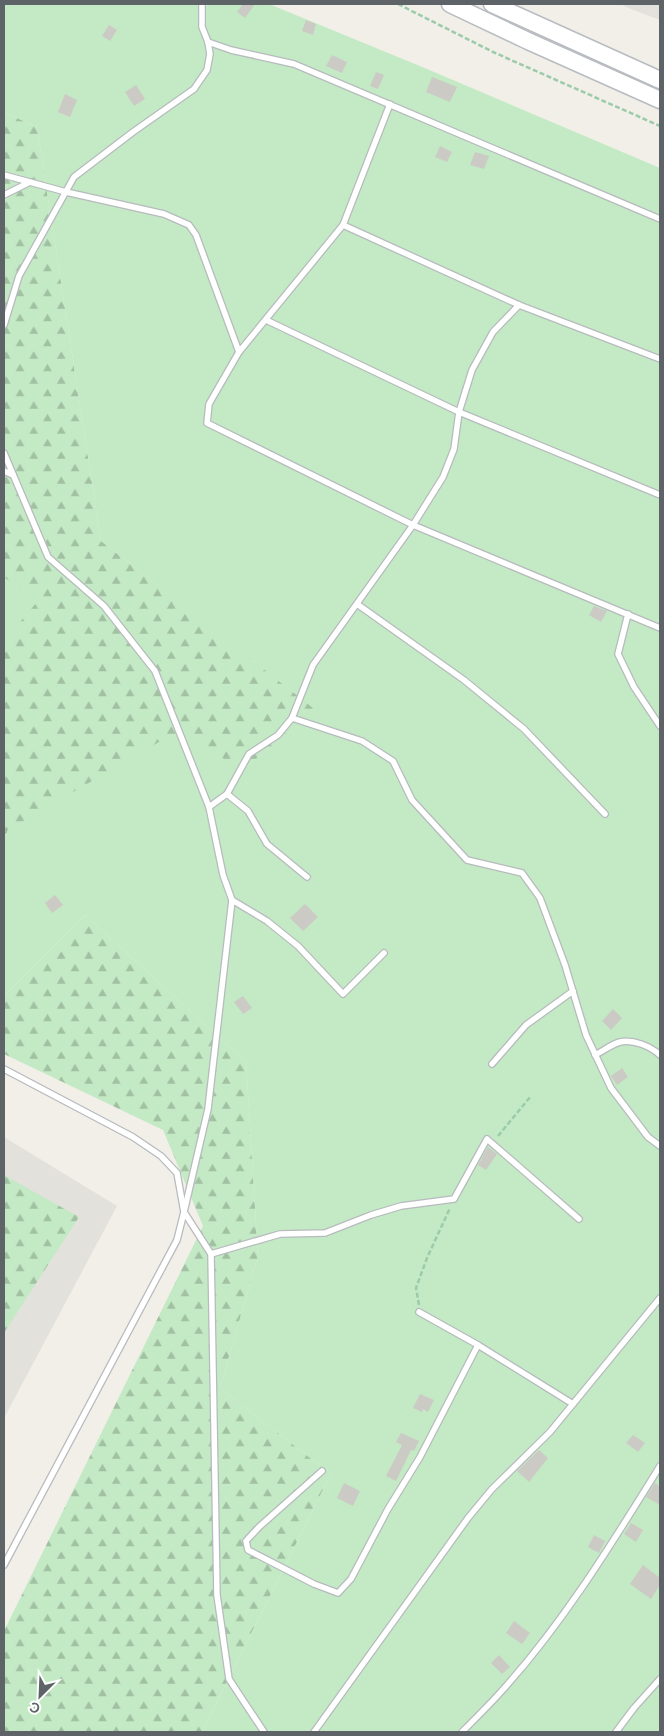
<svg xmlns="http://www.w3.org/2000/svg" width="664" height="1736" font-family="Raleway,sans-serif">
	<defs>
		<pattern id="forest-firs" width="22" height="20" patternUnits="userSpaceOnUse" patternTransform="scale(1.25)"><rect width="22" height="20" fill="#c3eac4"/><path d="M5 1l3.5 6h-7zM16 11l3.5 6h-7z" fill="#a2c1a3"/></pattern>
	</defs>
	<rect width="100%" height="100%" fill="#f1efe7"/>
	<!-- industrial -->
	<g fill="#e2e1dc">
		<polygon points="620,4 660,4 660,20 631,9"/>
		<polygon points="4,1137 117,1206 4,1418"/>
	</g>
	<!-- forest -->
	<g fill="url(#forest-firs)">
		<polygon points="4,112 37,127 101,541 319,712 244,768 8,830 4,840"/>
		<polygon points="85,915 246,1062 258,1256 220,1388 331,1474 202,1732 4,1732 4,1631 203,1226 163,1130 4,1054 4,996"/>
		<polygon points="4,1175 79,1217 4,1333"/>
	</g>
	<!-- garden -->
	<g fill="#c3eac4">
		<polygon points="4,4 194,4 207,6 208,4 269,4 427,69 660,168 660,1732 202,1732 331,1474 220,1388 258,1256 246,1062 85,915 4,996 4,840 8,830 171,735 244,768 318,712 101,541 37,127 4,112"/>
		<polygon points="4,577 37,602 4,641"/>
	</g>
	<!-- building -->
	<g fill="#cccac4">
		<polygon points="243,4 255,4 245,18 237,12"/>
		<polygon points="306,20 316,24 313,35 302,31"/>
		<polygon points="109,25 117,30 110,41 102,36"/>
		<polygon points="332,55 347,62 342,73 326,66"/>
		<polygon points="376,72 384,75 378,89 370,86"/>
		<polygon points="432,77 457,87 450,102 426,92"/>
		<polygon points="136,85 145,99 134,106 125,92"/>
		<polygon points="65,94 77,100 70,117 58,112"/>
		<polygon points="440,146 452,152 447,162 435,157"/>
		<polygon points="475,152 489,156 484,169 470,165"/>
		<polygon points="594,606 607,611 601,622 589,615"/>
		<polygon points="55,895 63,905 52,913 45,903"/>
		<polygon points="305,904 318,917 303,931 290,918"/>
		<polygon points="243,996 252,1008 243,1014 234,1002"/>
		<polygon points="613,1009 622,1018 611,1030 602,1021"/>
		<polygon points="622,1068 628,1077 617,1085 611,1076"/>
		<polygon points="488,1147 497,1154 486,1170 478,1165"/>
		<polygon points="420,1394 434,1400 428,1412 423,1409 422,1412 413,1408"/>
		<polygon points="401,1433 419,1441 414,1451 411,1450 396,1481 386,1476 402,1445 396,1442"/>
		<polygon points="633,1435 645,1443 638,1452 626,1443"/>
		<polygon points="539,1450 548,1458 529,1482 517,1471"/>
		<polygon points="344,1483 360,1491 353,1506 337,1498"/>
		<polygon points="655,1483 660,1487 660,1505 646,1497"/>
		<polygon points="631,1523 643,1530 636,1542 624,1534"/>
		<polygon points="594,1535 605,1541 599,1553 588,1547"/>
		<polygon points="643,1565 660,1578 660,1585 651,1599 630,1584"/>
		<polygon points="514,1621 530,1633 522,1644 506,1633"/>
		<polygon points="499,1655 510,1667 502,1674 491,1663"/>
	</g>
	<g fill="none" stroke-linecap="round" stroke-linejoin="round">
		<!-- service casing -->
		<g stroke="#b7babe" stroke-width="8">
			<g id="service">
				<polyline points="208,42 231,50 294,64 660,219"/>
				<polyline points="390,104 343,225 239,352 209,404 207,423 413,525 660,628"/>
				<polyline points="4,175 66,192 164,214 189,225 196,235 239,352"/>
				<polyline points="4,195 30,182"/>
				<polyline points="343,225 519,305 660,359"/>
				<polyline points="266,320 459,412 660,495"/>
				<polyline points="4,325 19,276 74,177 133,132 194,89 207,70 210,54 208,42 202,27 202,4"/>
				<polyline points="4,453 48,557 104,606 155,671 209,807 223,875 232,900 208,1109 184,1212 211,1254 217,1595 229,1679 264,1732"/>
				<polyline points="4,471 13,475"/>
				<polyline points="357,604 464,680 524,729 605,814"/>
				<polyline points="628,614 618,654 634,687 660,726"/>
				<polyline points="292,718 362,741 393,761 412,800 467,860 522,873 540,898 565,965 586,1035 611,1088 648,1137 660,1146"/>
				<polyline points="227,794 249,754 278,735 292,718 313,665 413,525 443,477 454,449 459,412 472,370 493,332 519,305"/>
				<polyline points="209,807 227,794 248,811 267,844 307,877"/>
				<polyline points="232,900 267,921 298,946 343,994 384,953"/>
				<path d="M595,1055C603,1051 612,1044 620,1042C633,1039 650,1046 660,1055"/>
				<polyline points="492,1064 526,1025 573,991"/>
				<polyline points="4,1069 133,1137 161,1156 177,1173 184,1212 177,1240 4,1565"/>
				<polyline points="211,1254 280,1234 325,1233 371,1215 401,1206 454,1199 487,1139 579,1219"/>
				<polyline points="419,1312 478,1345 573,1404"/>
				<polyline points="322,1471 259,1527 246,1541 248,1550 314,1584 338,1593 351,1579 388,1509 420,1457 478,1345"/>
				<polyline points="314,1732 468,1518 492,1489 550,1432 660,1298"/>
				<path d="M462,1732C474,1720 487,1707 499,1694C562,1625 611,1545 660,1466"/>
				<polyline points="616,1732 634,1708 660,1679"/>
			</g>
		</g>
		<!-- secondary casing -->
		<g stroke="#b8bcc1" stroke-width="19">
			<g id="secondary">
				<polyline points="450,4 528,41 660,100"/>
				<polyline points="492,4 660,80"/>
			</g>
		</g>
		<!-- path -->
		<g stroke="#9bcbaa" stroke-width="2.5" stroke-dasharray="5 2.5" stroke-linecap="butt">
			<polyline points="398,4 493,52 660,126"/>
			<polyline points="498,1136 531,1096"/>
			<polyline points="419,1305 416,1288 427,1258 450,1208"/>
		</g>
		<!-- service -->
		<use href="#service" stroke="#fff" stroke-width="5.5"/>
		<!-- secondary -->
		<use href="#secondary" stroke="#fff" stroke-width="16"/>
	</g>
	<!-- border -->
	<rect width="664" height="1736" fill="none" stroke="#5e6368" stroke-width="10"/>
	<!-- north arrow -->
	<g transform="translate(40 1696) rotate(204)" stroke="#ffffff" stroke-width="4" paint-order="stroke">
	<path d="M0-4L9 19L0 12L-9 19Z" fill="#5e6368"/>
	<text y="-8" font-size="14" font-weight="bold" text-anchor="middle" fill="#5e6368">С</text>
	</g>
</svg>
